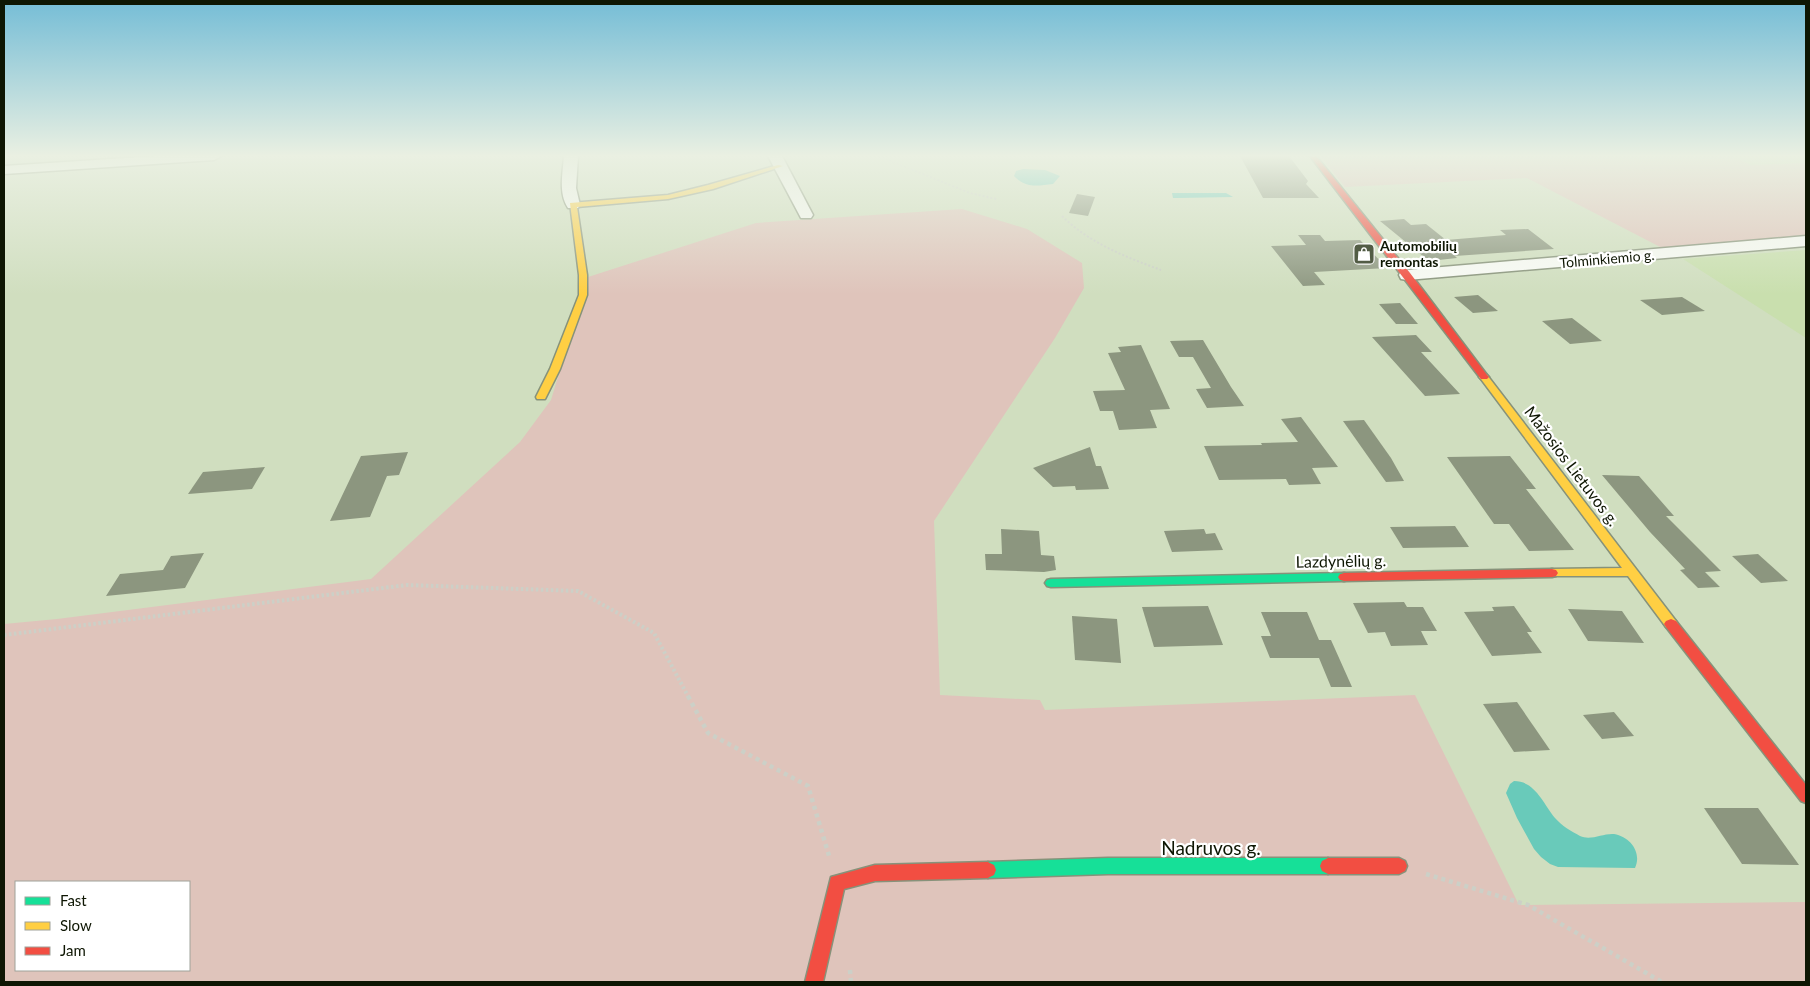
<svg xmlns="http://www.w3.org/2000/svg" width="1810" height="986" font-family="Lato,sans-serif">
	<rect width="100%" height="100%" fill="#d0debf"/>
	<!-- built -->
	<g fill="#c9dfae">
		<polygon points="1732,156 1806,156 1806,163 1751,165"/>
		<polygon points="1806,250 1806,338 1683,259"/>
	</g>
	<!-- green -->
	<g fill="#dfc4bb" fill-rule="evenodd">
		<polygon points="1320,156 1732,156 1751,165 1806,163 1806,238 1664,249 1527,178 1345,187"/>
		<path d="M962,209L1027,229L1082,263L1084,288L1055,338L934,521L940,695L1040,700L1045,710L1415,695L1519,905L1806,902V982H4V624L57,619L371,579L520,442L551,400L588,277L756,223ZM16,882H189V970H16Z"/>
	</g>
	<!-- water -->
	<g fill="#69caba">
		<path d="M1023,169L1045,170L1060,176L1053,184C1036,186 1026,188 1014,176L1016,171Z"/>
		<polygon points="1172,193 1226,193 1233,197 1177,198 1173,198"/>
		<path d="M1514,781C1535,781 1543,803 1555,818C1562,826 1571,831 1580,836C1591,841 1603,833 1614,834C1631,837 1642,853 1635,868L1558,867L1550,864L1541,857L1534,849L1517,818L1506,793L1510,784Z"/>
	</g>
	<!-- building -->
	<g fill="#8c967f">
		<polygon points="1240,156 1289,156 1308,181 1306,184 1319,198 1263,198"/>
		<polygon points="1077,194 1095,197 1088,216 1069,213"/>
		<polygon points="1404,219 1411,225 1426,224 1446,240 1506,235 1500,230 1528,229 1554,249 1455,256 1457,258 1429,261 1380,221"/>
		<polygon points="1298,235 1320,235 1325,241 1360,240 1387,268 1314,272 1325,285 1303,286 1271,246 1306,245"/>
		<polygon points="1478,295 1498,311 1473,313 1454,297"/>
		<polygon points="1682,297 1705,311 1662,315 1640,300"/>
		<polygon points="1400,303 1418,324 1396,324 1379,304"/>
		<polygon points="1572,318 1602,341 1570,344 1542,321"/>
		<polygon points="1416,335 1432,352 1421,352 1460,394 1425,396 1372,337"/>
		<polygon points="1203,340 1231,387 1244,406 1207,408 1196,389 1211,388 1193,357 1179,357 1170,341"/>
		<polygon points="1141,345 1170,409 1150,410 1157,428 1119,430 1113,411 1100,411 1093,391 1125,390 1108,353 1121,352 1118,347"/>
		<polygon points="1301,417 1338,467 1312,468 1321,484 1289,485 1286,479 1219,480 1204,446 1262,445 1261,443 1298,442 1281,419"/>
		<polygon points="1364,420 1391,458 1404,481 1386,482 1343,421"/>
		<polygon points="1090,447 1096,466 1101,466 1109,489 1076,490 1075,486 1053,487 1033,468"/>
		<polygon points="408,452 399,475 387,476 370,517 330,521 361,456"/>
		<polygon points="1510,456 1536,489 1526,489 1574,550 1529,551 1509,524 1494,524 1447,457"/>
		<polygon points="265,467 252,489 188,494 203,472"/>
		<polygon points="1602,475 1639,476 1674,516 1666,516 1721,571 1705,572 1720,587 1698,588 1680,570 1685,569 1650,532"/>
		<polygon points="1455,526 1469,547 1403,548 1390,527"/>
		<polygon points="1001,529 1039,531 1041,555 1054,556 1056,570 1044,572 986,570 985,554 1002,554"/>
		<polygon points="1204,529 1206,534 1215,533 1223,550 1172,552 1164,531"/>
		<polygon points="204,553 185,588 106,596 120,574 163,570 171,556"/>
		<polygon points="1758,554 1788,581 1761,583 1732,556"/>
		<polygon points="1404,602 1407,607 1423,607 1437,631 1421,631 1428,645 1391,646 1385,632 1368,633 1353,603"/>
		<polygon points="1208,606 1223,645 1154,647 1142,607"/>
		<polygon points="1514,606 1532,632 1527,632 1542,653 1492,656 1464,612 1494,611 1492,607"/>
		<polygon points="1568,609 1622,611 1644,643 1588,641"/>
		<polygon points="1261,612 1307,612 1319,640 1331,640 1352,687 1331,687 1319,658 1270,658 1261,636 1271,636"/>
		<polygon points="1072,616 1117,619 1121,663 1075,660"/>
		<polygon points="1517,702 1550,750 1514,752 1483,704"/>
		<polygon points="1614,712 1634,736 1602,739 1583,715"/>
		<polygon points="1704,808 1758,808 1799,865 1742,864"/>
	</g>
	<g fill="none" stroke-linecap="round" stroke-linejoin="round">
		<!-- street casing -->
		<g stroke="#87927a" stroke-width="3">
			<g id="street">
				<polygon points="156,156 221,156 214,160 4,174 4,166"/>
				<path d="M564,156H578L576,188L580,205L578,208H568C558,193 563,172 564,156Z"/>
				<polygon points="768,156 782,156 813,215 811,218 801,218"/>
				<polygon points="1806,236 1806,246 1407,280 1401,279 1399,275 1401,271 1407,270"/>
			</g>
		</g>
		<!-- fast casing -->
		<g stroke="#87927a" stroke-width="3">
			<g id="fast">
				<polygon points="1344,573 1348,574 1350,577 1348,580 1344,581 1051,587 1047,586 1045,583 1047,580 1051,579"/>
				<polygon points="1108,858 1328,858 1334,861 1336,866 1334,871 1328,874 1108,874 988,878 982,875 980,870 982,865 988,862"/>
			</g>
		</g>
		<!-- slow casing -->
		<g stroke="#87927a" stroke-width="3">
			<g id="slow">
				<polygon points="778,165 783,166 713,189 668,199 577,207 587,275 587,295 560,369 545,399 537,399 536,397 550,369 579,295 579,275 570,203 668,195 708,185"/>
				<polygon points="1484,374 1487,375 1676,621 1678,624 1676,627 1671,629 1666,627 1628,576 1548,576 1546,573 1548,570 1552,569 1622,568 1481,379 1479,377"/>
			</g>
		</g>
		<!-- jam casing -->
		<g stroke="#87927a" stroke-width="3">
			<g id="jam">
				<polygon points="1310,156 1316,156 1410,273 1487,375 1489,377 1487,379 1481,379"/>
				<polygon points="1552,569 1556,570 1558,573 1556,576 1552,577 1344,581 1340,580 1338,577 1340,574 1344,573"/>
				<polygon points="1671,619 1676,621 1806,785 1806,803 1801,801 1666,627 1664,624 1666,621"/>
				<polygon points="1328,858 1399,858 1405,861 1407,866 1405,871 1399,874 1328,874 1322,871 1320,866 1322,861"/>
				<polygon points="988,862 994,865 996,870 994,875 988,878 875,881 844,889 823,982 805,982 831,877 875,865"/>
			</g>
		</g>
		<!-- path-far2 -->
		<g stroke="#ccd0c7" stroke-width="2" stroke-dasharray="2 2" stroke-linecap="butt">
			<polyline points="878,156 970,193 996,199"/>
			<path d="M1062,216C1089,243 1126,257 1161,270"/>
		</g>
		<!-- path-far1 -->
		<polyline stroke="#ccd0c7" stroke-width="4" stroke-dasharray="2.5 2.5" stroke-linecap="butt" points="4,635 407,585 578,591 654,633 689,698"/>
		<!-- path -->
		<g stroke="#ccd0c7" stroke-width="4.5" stroke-dasharray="4 4" stroke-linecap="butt">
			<polyline points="688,696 708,733 808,786 830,859"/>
			<polyline points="1426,874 1528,905 1662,982"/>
			<polyline points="850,970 851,982"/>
		</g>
		<!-- street -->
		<use href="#street" fill="#f8faf5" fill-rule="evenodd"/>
		<!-- fast -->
		<use href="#fast" fill="#16e098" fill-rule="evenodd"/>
		<!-- slow -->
		<use href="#slow" fill="#ffcf43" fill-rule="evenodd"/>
		<!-- jam -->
		<use href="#jam" fill="#f24e42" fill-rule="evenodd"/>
	</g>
	<!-- sky -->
	<linearGradient id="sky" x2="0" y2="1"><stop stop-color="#75bdd6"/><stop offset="0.53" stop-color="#eaf0e2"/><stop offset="1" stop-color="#eaf0e2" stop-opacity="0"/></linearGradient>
	<rect width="1810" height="294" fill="url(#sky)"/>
	<!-- icons -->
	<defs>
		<g id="shop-square" transform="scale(1.125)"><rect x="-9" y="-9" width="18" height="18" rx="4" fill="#525c45" stroke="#fff"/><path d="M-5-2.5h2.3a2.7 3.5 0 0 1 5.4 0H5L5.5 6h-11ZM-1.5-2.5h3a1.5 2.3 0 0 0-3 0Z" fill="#fff"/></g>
	</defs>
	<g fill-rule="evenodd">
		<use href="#shop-square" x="1364" y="254"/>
	</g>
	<g text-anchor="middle" stroke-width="4.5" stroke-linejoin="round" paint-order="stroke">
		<!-- far-poi labels -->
		<g font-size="14" font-weight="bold" fill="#0e1603" stroke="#fff" text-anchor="start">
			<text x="1380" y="251">Automobilių<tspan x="1380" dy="16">remontas</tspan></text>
		</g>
		<!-- far-street labels -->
		<g font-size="14" fill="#0e1603" stroke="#fff">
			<text transform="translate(1607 259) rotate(-5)" y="5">Tolminkiemio g.</text>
		</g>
		<!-- street labels -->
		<g font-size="16" fill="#0e1603" stroke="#fff">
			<text transform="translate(1572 466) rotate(53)" y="6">Mažosios Lietuvos g.</text>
			<text transform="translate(1341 561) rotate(-1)" y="6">Lazdynėlių g.</text>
		</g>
		<!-- near-street labels -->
		<g font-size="19" fill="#0e1603" stroke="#fff">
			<text x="1211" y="855">Nadruvos g.</text>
		</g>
	</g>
	<!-- border -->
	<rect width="1810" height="986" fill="none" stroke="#0e1603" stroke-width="10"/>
	<!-- legend -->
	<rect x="15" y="881" width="175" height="90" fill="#ffffff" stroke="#9fa29a"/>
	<rect x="25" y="897" width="25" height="8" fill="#16e098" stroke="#9fa29a"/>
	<text x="60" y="906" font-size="15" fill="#0e1603">Fast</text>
	<rect x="25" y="922" width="25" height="8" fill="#ffcf43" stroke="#9fa29a"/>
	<text x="60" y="931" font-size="15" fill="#0e1603">Slow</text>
	<rect x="25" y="947" width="25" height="8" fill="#f24e42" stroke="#9fa29a"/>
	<text x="60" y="956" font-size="15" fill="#0e1603">Jam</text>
</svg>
